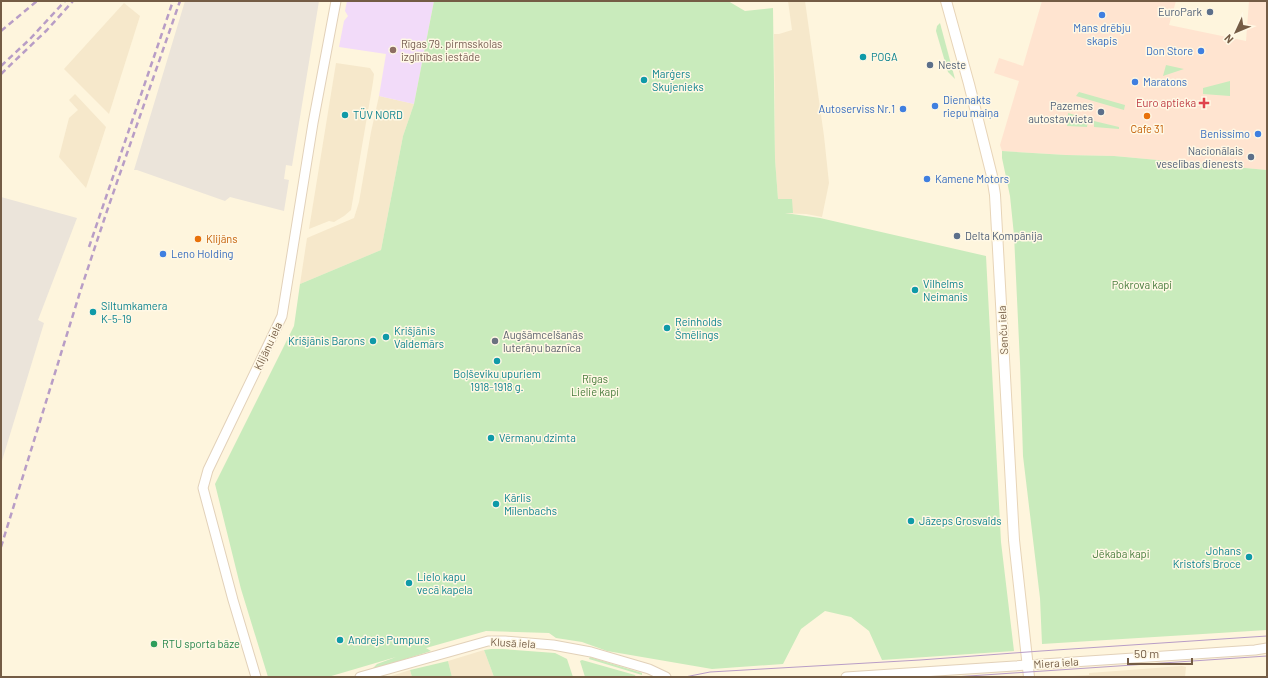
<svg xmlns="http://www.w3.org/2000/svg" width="1268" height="678" font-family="Barlow,sans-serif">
	<rect width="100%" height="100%" fill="#fef5dd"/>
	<!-- residential -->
	<g fill="#f6e8cb">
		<polygon points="788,1 805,1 824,136 829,183 822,217 806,214 779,213 775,159 774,34 779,34 792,30"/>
		<polygon points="124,3 140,16 109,114 64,69"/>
		<polygon points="336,63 370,68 374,74 373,82 351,210 344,216 334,222 329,221 309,229"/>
		<polygon points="75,94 106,127 86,188 59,157 69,118 78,110 69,100"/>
		<polygon points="379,96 414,104 403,136 381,250 300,284 307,238 354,218 359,202 371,132"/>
		<polygon points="484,650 494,677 452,677 448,661"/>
		<polygon points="1182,666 1186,667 1185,677 1056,677 1089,675 1089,673"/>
		<polygon points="410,670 412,677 388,677"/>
	</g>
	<!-- commercial -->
	<polygon fill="#ffe4d0" points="1042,1 1176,1 1169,25 1246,41 1249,1 1267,1 1267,170 1114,156 1066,155 1002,151 1000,145 1019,81 994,73 999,58 1023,66"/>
	<!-- industrial -->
	<g fill="#ebe4da">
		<polygon points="185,1 319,1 292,166 286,165 284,179 289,180 284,211 230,197 225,201 137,170 134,170"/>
		<polygon points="1,197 77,218 38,320 44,323 1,464"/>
	</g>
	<!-- education -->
	<polygon fill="#f2dbf9" points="347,1 434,1 414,104 379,96 386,54 339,47 344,21 348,16 345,11"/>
	<!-- green -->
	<g fill="#c9ebbc">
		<polygon points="434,1 728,1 745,11 773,8 775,159 778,199 792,199 793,213 785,213 820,218 986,256 1001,542 1014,651 882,660 869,631 851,617 825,611 801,629 783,664 712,669 607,651 582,642 556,638 549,633 486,631 426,648 431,651 371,670 377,664 396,657 328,677 268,677 241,589 215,484 294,326 300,284 381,250 403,136 414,104"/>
		<polygon points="940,23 955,79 948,72 936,31 937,26"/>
		<polygon points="1166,65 1184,69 1163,76"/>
		<polygon points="1230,81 1230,96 1203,94 1203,88"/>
		<polygon points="1079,92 1125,105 1124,110 1076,96"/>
		<polygon points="1068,113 1088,119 1087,127 1067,126"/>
		<polygon points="1094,121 1119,127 1119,129 1094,127"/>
		<polygon points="1002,151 1066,155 1114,156 1267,170 1267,630 1042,644 1040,598 1023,456 1020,363 1014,235 1010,196 1002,158"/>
		<polygon points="491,649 502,649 555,653 567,659 573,677 494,677 484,650"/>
		<polygon points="590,657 642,673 642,675 589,659"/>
		<polygon points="582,660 635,675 636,677 585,677 580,661"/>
		<polygon points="448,661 452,677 412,677 410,670"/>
	</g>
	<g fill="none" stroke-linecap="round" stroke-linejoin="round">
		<!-- tertiary casing -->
		<g stroke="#e2d1b9" stroke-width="11">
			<g id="tertiary">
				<polyline points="256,677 233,600 203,488 208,470 282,316 313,123 336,1"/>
				<polyline points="360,677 488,641 505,641 553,645 591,652 649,669 666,677"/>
				<polyline points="846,677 1255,650 1267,648"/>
			</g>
		</g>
		<!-- secondary casing -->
		<g stroke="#e7d4b7" stroke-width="12">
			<polyline id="secondary" points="946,1 969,84 992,176 995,195 1014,540 1029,677"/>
		</g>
		<!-- tertiary -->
		<use href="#tertiary" stroke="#fff" stroke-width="9"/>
		<!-- secondary -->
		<use href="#secondary" stroke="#fff" stroke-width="10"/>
		<!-- tram -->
		<g stroke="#b89dc6" stroke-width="1">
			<polyline points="685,677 710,672 920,660 1041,651 1267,636"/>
			<polyline points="954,677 1267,656"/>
		</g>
		<!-- rail -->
		<g stroke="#b89dc6" stroke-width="2.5" stroke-dasharray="6 4" stroke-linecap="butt">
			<polyline points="1,31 37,1"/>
			<polyline points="1,66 30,39 65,1"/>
			<polyline points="1,74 47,30 73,1"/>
			<polyline points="89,247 173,1"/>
			<polyline points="1,547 81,289 108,208 180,1"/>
		</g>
	</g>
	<!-- markers -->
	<g fill="#5c6f8a" stroke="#fff8e5" stroke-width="1.5">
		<circle cx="1210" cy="12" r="4"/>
		<circle cx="930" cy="65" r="4"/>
		<circle cx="1101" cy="112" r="4"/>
		<circle cx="1251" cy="157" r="4"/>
		<circle cx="957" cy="236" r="4"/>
	</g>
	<g fill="#3f7fe0" stroke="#fff8e5" stroke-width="1.5">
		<circle cx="1102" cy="15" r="4"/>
		<circle cx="1201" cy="51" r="4"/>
		<circle cx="1135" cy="82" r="4"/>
		<circle cx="935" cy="106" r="4"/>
		<circle cx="903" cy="109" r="4"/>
		<circle cx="1258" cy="134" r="4"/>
		<circle cx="927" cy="179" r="4"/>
		<circle cx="163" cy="254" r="4"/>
	</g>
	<circle fill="#8d6e63" stroke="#fff8e5" stroke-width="1.5" cx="393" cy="50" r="4"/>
	<g fill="#0f9aa8" stroke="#fff8e5" stroke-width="1.5">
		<circle cx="863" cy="57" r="4"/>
		<circle cx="644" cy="80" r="4"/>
		<circle cx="345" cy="115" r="4"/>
		<circle cx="915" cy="290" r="4"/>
		<circle cx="93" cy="312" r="4"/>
		<circle cx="667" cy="328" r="4"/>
		<circle cx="386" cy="337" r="4"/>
		<circle cx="373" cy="341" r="4"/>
		<circle cx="497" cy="361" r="4"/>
		<circle cx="491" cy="438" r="4"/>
		<circle cx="496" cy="504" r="4"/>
		<circle cx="911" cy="521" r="4"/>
		<circle cx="1249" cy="557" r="4"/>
		<circle cx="409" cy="583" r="4"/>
		<circle cx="340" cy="640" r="4"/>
	</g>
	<path fill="#e0444e" stroke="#fff8e5" stroke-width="1.5" d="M1202 97h4v4h4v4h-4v4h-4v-4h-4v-4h4z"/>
	<g fill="#e8710a" stroke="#fff8e5" stroke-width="1.5">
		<circle cx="1147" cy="116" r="4"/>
		<circle cx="198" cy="239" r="4"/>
	</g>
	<circle fill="#6b7280" stroke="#fff8e5" stroke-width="1.5" cx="495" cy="341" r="4"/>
	<circle fill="#2e9e5b" stroke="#fff8e5" stroke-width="1.5" cx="154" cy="644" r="4"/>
	<g text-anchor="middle" stroke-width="3" stroke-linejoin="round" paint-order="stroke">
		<!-- service labels -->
		<g font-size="11" fill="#4e5e75" stroke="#fff8e5" text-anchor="end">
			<text x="1202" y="16">EuroPark</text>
			<text x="938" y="69" text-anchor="start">Neste</text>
			<text x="1093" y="110">Pazemes<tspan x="1093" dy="13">autostavvieta</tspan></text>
			<text x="1243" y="155">Nacionālais<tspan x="1243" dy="13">veselības dienests</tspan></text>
			<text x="965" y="240" text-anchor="start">Delta Kompānija</text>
		</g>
		<!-- shop labels -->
		<g font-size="11" fill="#366cbe" stroke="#fff8e5" text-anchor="start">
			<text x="1102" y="32" text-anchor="middle">Mans drēbju<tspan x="1102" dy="13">skapis</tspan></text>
			<text x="1193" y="55" text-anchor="end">Don Store</text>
			<text x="1143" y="86">Maratons</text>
			<text x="943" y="104">Diennakts<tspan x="943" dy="13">riepu maiņa</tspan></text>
			<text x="895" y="113" text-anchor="end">Autoserviss Nr.1</text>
			<text x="1250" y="138" text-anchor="end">Benissimo</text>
			<text x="935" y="183">Kamene Motors</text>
			<text x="171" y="258">Leno Holding</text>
		</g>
		<!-- education labels -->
		<g font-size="11" fill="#785e54" stroke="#fff8e5" text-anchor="start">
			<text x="401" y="48">Rīgas 79. pirmsskolas<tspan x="401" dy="13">izglītības iestāde</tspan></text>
		</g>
		<!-- culture labels -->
		<g font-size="11" fill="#0d838f" stroke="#fff8e5" text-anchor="start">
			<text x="871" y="61">POGA</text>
			<text x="652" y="78">Marģers<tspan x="652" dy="13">Skujenieks</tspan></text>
			<text x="353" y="119">TÜV NORD</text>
			<text x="923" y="288">Vilhelms<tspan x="923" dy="13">Neimanis</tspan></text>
			<text x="101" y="310">Siltumkamera<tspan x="101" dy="13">K-5-19</tspan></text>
			<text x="675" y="326">Reinholds<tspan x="675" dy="13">Šmēlings</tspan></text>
			<text x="394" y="335">Krišjānis<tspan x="394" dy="13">Valdemārs</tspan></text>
			<text x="365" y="345" text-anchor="end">Krišjānis Barons</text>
			<text x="497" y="378" text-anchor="middle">Boļševiku upuriem<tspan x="497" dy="13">1918-1918 g.</tspan></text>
			<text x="499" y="442">Vērmaņu dzimta</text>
			<text x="504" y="502">Kārlis<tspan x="504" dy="13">Mīlenbachs</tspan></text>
			<text x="919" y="525">Jāzeps Grosvalds</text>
			<text x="1241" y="555" text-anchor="end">Johans<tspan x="1241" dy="13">Kristofs Broce</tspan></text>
			<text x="417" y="581">Lielo kapu<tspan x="417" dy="13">vecā kapela</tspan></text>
			<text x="348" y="644">Andrejs Pumpurs</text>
		</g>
		<!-- health labels -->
		<g font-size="11" fill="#be3a42" stroke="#fff8e5" text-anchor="end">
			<text x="1196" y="107">Euro aptieka</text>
		</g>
		<!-- food labels -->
		<g font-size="11" fill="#c56008" stroke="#fff8e5">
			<text x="1147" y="133">Cafe 31</text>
			<text x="206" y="243" text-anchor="start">Klijāns</text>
		</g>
		<!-- park labels -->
		<g font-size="11" fill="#477b3c" stroke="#fff8e5">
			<text x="1142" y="289">Pokrova kapi</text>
			<text x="595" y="383">Rīgas<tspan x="595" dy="13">Lielie kapi</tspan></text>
			<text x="1121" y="558">Jēkaba kapi</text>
		</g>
		<!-- street labels -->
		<g font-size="11" fill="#745c45" stroke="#fff8e5">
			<text transform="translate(1003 330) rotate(-93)" y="4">Senču iela</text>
			<text transform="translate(268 346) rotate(-65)" y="4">Klijānu iela</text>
			<text transform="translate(513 643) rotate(3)" y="4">Klusā iela</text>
			<text transform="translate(1056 663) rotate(-4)" y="4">Miera iela</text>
		</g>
		<!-- worship labels -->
		<g font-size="11" fill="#5b616d" stroke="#fff8e5" text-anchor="start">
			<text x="503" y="339">Augšāmcelšanās<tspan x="503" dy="13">luterāņu baznīca</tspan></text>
		</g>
		<!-- leisure labels -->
		<g font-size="11" fill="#27864d" stroke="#fff8e5" text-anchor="start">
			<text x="162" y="648">RTU sporta bāze</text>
		</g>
	</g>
	<!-- border -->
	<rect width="1268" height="678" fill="none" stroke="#745c45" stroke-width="4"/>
	<!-- north arrow -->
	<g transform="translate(1236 32) rotate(226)" stroke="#fff8e5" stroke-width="3" paint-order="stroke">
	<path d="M0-3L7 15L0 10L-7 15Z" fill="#745c45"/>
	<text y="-6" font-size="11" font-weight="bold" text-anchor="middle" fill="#745c45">N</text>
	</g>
	<!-- scale -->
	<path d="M1128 658v6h64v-6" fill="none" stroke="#745c45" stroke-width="2"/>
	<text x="1134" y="658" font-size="12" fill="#745c45" stroke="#fff8e5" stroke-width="3" paint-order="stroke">50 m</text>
</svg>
